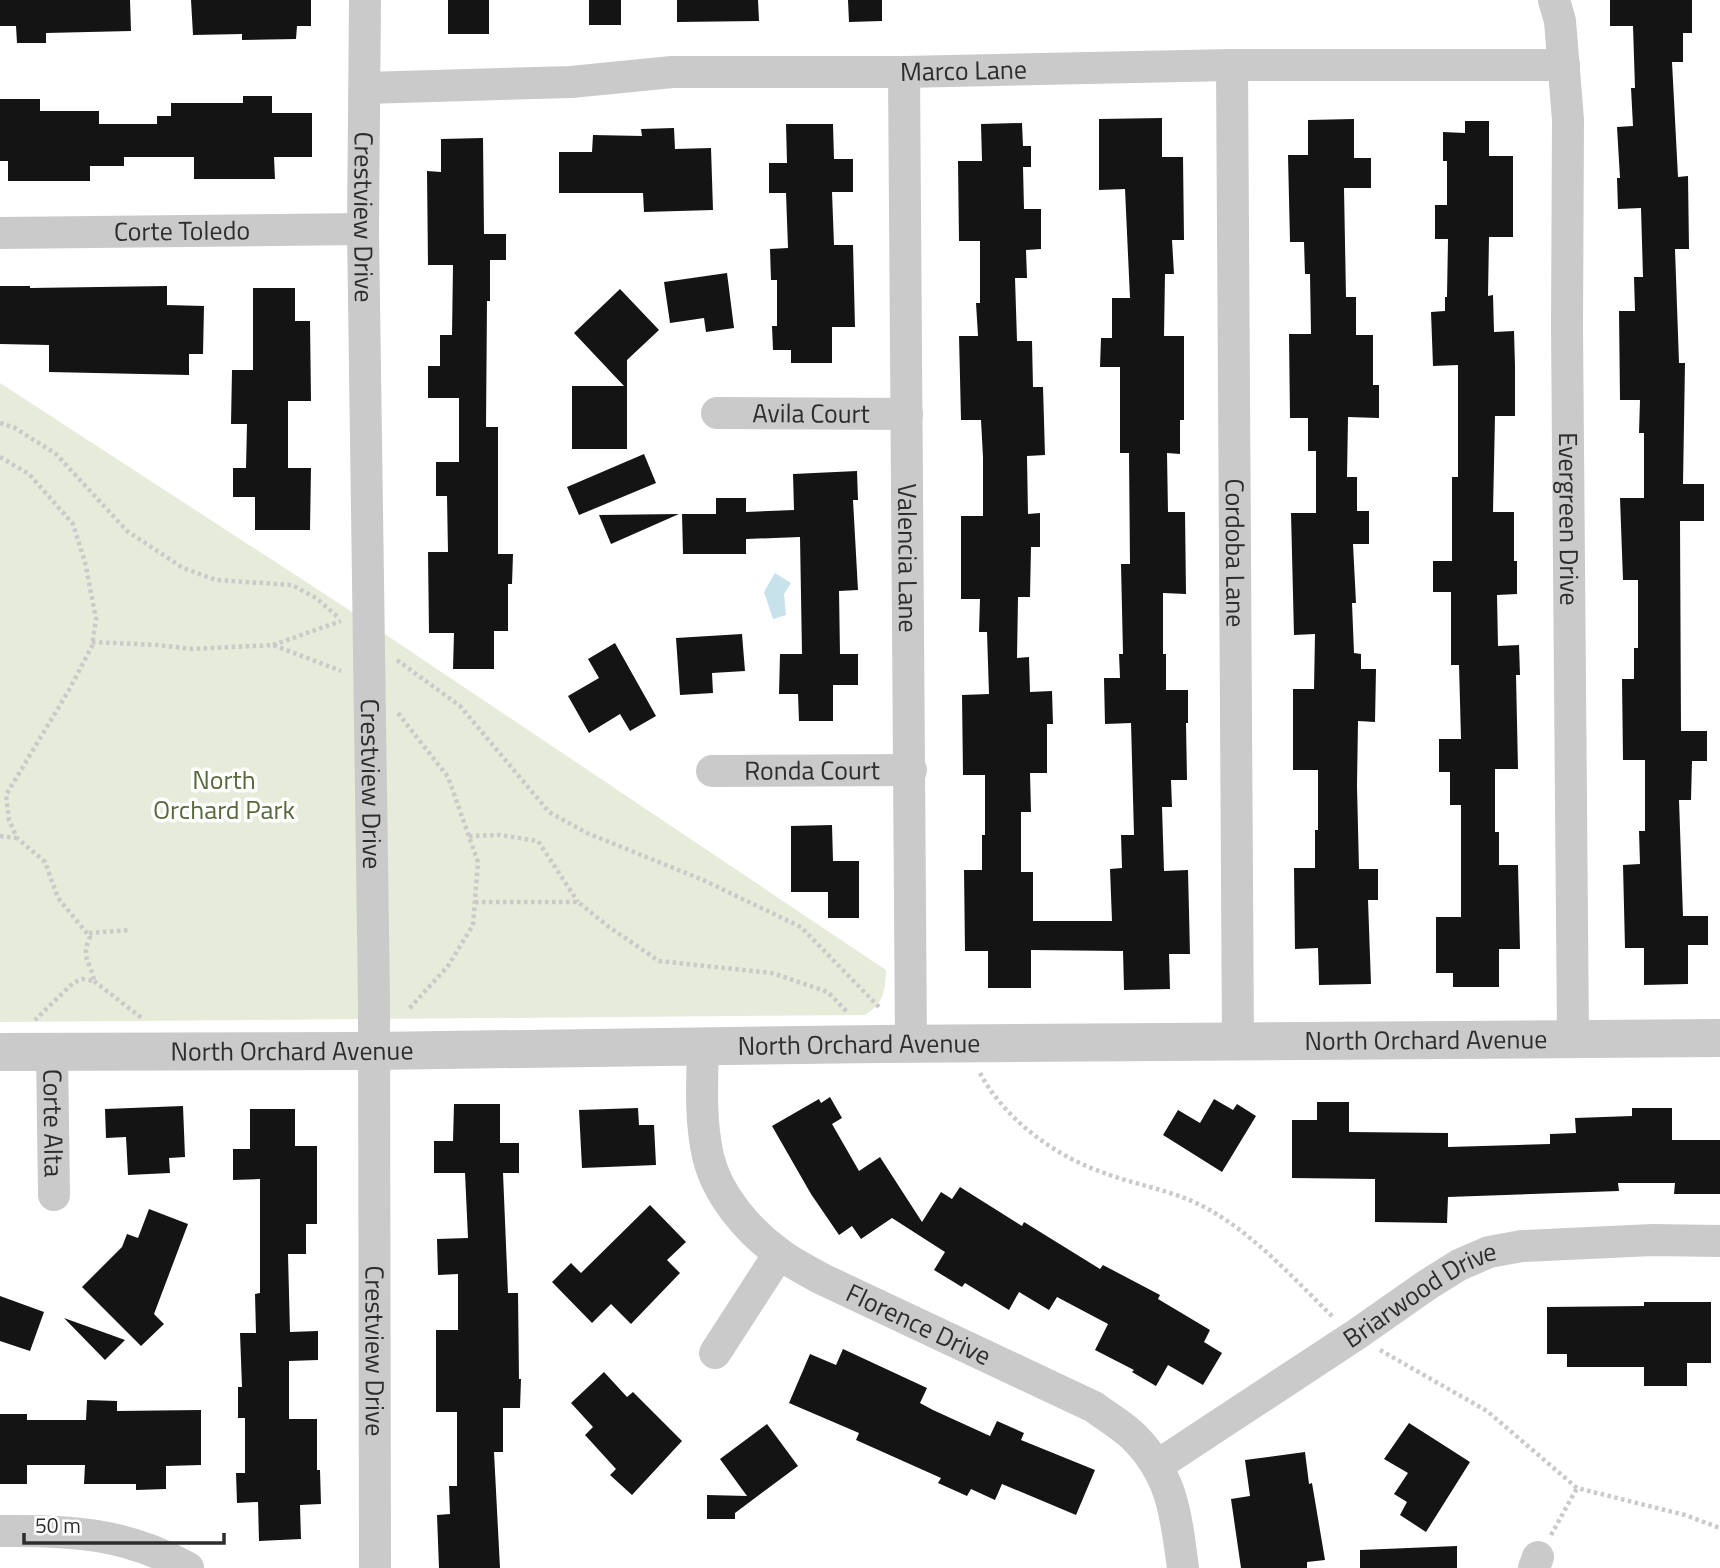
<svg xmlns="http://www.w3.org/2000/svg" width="1720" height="1568" font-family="'Titillium Web',sans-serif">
	<rect width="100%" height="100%" fill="#fff"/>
	<!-- green -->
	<path fill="#e6ebda" d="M0,383L340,604L886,970C885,991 884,1003 865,1015L0,1022Z"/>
	<!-- water -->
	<polygon fill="#c7e2ea" points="775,573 791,583 784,594 786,615 773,619 764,592"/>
	<!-- building -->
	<g fill="#141414">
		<polygon points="0,0 130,0 131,31 46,33 46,43 17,43 16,26 0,26"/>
		<polygon points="191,0 311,0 311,26 297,26 296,39 242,40 242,34 193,35"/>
		<rect x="448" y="0" width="41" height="34"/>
		<rect x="589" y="0" width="32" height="25"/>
		<polygon points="677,0 758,0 759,21 677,22"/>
		<polygon points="848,0 882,0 882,21 849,22"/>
		<polygon points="1610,0 1692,0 1692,33 1683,33 1683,62 1672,62 1678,177 1688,176 1689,249 1675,249 1679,363 1685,363 1683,484 1704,484 1704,521 1680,521 1681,731 1707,731 1707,761 1692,761 1691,800 1679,800 1683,916 1708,916 1708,945 1688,945 1688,984 1644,985 1644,948 1625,948 1623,865 1640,864 1639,831 1645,831 1645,760 1623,760 1622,679 1634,679 1634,648 1638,648 1638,580 1623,580 1620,498 1644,498 1644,433 1639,433 1640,400 1620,400 1619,311 1635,311 1634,277 1643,277 1641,208 1618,209 1617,178 1620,178 1617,127 1633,126 1631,88 1635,88 1633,26 1610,26"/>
		<polygon points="243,96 272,96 272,113 312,113 312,157 274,157 275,179 194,179 194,157 124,157 124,166 90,166 90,181 8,181 8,161 0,161 0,99 40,99 40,111 99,111 99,124 157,124 157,116 171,116 171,103 243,103"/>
		<polygon points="1162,118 1162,157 1183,157 1184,240 1172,240 1174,274 1165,274 1164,336 1184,336 1184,420 1180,420 1180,454 1167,453 1168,512 1185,512 1186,594 1163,593 1163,654 1166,654 1166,690 1188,690 1188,723 1186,723 1187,780 1171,780 1172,807 1162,807 1164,871 1188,870 1190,954 1169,954 1170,989 1124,990 1123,951 1031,950 1031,988 988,988 988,951 965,951 964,870 982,870 982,835 985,835 985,775 963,775 962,695 989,694 987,632 979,632 980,599 961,599 961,516 983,516 983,457 981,420 961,420 959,336 978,336 976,303 980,303 980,241 959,241 958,161 982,161 981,124 1022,123 1023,146 1031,146 1031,167 1023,167 1024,209 1041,209 1041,249 1026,250 1027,278 1015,278 1017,341 1032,341 1033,387 1043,387 1045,455 1027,456 1028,514 1040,513 1040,547 1031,547 1030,597 1018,597 1017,658 1029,657 1030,692 1052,691 1053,724 1047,724 1047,773 1030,773 1031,812 1021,812 1021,872 1033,872 1033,921 1112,921 1110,869 1122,868 1121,835 1134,835 1131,723 1105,724 1104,678 1120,678 1119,654 1123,654 1121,564 1130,564 1129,453 1120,453 1120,367 1100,367 1101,338 1112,338 1112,298 1130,298 1125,189 1099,190 1099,119"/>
		<polygon points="1354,119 1354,158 1371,158 1371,188 1344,188 1346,297 1356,297 1356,335 1373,335 1373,385 1379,385 1379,418 1348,417 1347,477 1357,477 1357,511 1369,511 1369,544 1353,544 1356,603 1352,603 1354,653 1361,654 1361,669 1376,669 1375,722 1358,721 1357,786 1359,869 1378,869 1378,900 1368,900 1371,984 1319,985 1318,948 1295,949 1294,868 1315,868 1315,830 1318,830 1318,770 1293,770 1293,689 1314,689 1315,634 1294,635 1291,513 1316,513 1316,451 1308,451 1308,418 1290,418 1289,334 1311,334 1310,274 1305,274 1304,242 1290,242 1288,155 1308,155 1308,120"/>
		<polygon points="1465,121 1489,121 1489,156 1513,156 1513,237 1489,237 1488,296 1493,295 1494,332 1514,331 1515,366 1515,416 1495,416 1493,512 1514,512 1514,561 1517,561 1517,594 1497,595 1498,646 1519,645 1520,675 1516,675 1518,769 1495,769 1495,832 1499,832 1499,865 1518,865 1520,949 1499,949 1499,987 1453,987 1453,973 1436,973 1436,917 1461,917 1461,805 1450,805 1450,772 1439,772 1439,739 1461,739 1459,665 1451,665 1451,592 1433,592 1433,561 1452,561 1452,477 1458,477 1458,365 1433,366 1431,312 1445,311 1445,297 1447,297 1448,239 1435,239 1435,205 1447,205 1447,161 1443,161 1443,132 1465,133"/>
		<polygon points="786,124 833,124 834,159 853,159 853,192 832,192 834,245 853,245 855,327 832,327 832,363 791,363 791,350 773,350 772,326 777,326 777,280 771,280 770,249 788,248 786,193 769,193 769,163 787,163"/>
		<polygon points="674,128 675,149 711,148 713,210 644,212 643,193 559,193 559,152 592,152 593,135 642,136 641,129"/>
		<polygon points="483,138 484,234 506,234 506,260 490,260 490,301 487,301 486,427 498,427 498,554 513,554 512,584 508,584 508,631 494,631 494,669 453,669 454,633 429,633 428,552 448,552 447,496 436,496 436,462 459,462 459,398 428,398 428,366 440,366 440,335 452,335 453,265 428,265 427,171 441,172 441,139"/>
		<polygon points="727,273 734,328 706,332 704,318 670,323 664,282"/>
		<polygon points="0,286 30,286 30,288 167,286 167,305 204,306 203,354 189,354 189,375 49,372 49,345 0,344"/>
		<polygon points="253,288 295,288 295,321 310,321 311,401 288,401 288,468 311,468 310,530 255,530 255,497 233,497 233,468 246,468 247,424 231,424 232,370 253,370"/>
		<polygon points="620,289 659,330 627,360 627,449 572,449 572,386 624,386 574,333"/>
		<polygon points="644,454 656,483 579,515 567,487"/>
		<polygon points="857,471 858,500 853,500 858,590 839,591 840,654 858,654 858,685 833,685 833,721 799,721 798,694 779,694 780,654 802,654 800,537 746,539 746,554 683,554 682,514 716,514 716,498 746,498 746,512 794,510 793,474"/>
		<polygon points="679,514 611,544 599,515"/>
		<polygon points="742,634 745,671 712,673 713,693 680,695 676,638"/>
		<polygon points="615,643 656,716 630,731 620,714 589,733 568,696 599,678 588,659"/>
		<polygon points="832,825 833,861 859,861 859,918 828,918 828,892 791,892 791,826"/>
		<polygon points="830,1097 842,1118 832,1124 859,1171 880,1157 922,1222 941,1192 952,1199 960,1187 1022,1226 1024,1222 1100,1269 1103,1265 1160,1295 1158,1299 1210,1330 1204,1342 1222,1353 1203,1385 1168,1365 1156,1386 1132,1372 1134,1370 1095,1350 1108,1324 1057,1297 1049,1310 1019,1292 1009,1310 965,1283 962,1287 934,1270 945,1252 892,1218 861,1239 852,1226 839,1235 811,1194 772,1126 819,1099 821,1103"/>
		<polygon points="1214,1099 1233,1110 1237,1104 1256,1116 1222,1172 1163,1135 1178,1110 1200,1123"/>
		<polygon points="1317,1102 1349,1102 1349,1132 1448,1133 1448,1147 1550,1144 1550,1134 1576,1133 1575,1118 1632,1116 1632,1108 1672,1108 1672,1140 1720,1140 1720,1194 1674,1194 1675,1183 1618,1183 1619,1191 1448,1197 1447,1223 1375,1222 1375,1179 1292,1178 1292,1120 1317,1120"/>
		<polygon points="454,1104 500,1104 500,1143 519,1143 519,1173 503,1173 508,1293 518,1293 519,1379 521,1379 520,1408 503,1408 503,1452 494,1452 500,1568 439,1568 437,1515 450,1514 449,1486 457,1486 457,1412 436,1412 436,1330 458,1330 458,1274 438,1275 437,1239 468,1238 465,1173 434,1173 434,1141 453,1141"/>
		<polygon points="183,1106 185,1157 169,1158 170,1173 128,1175 126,1137 106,1138 105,1109"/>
		<polygon points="638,1108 639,1125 654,1125 656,1165 582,1168 579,1110"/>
		<polygon points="250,1109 295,1109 295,1146 317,1146 317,1224 306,1224 306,1254 288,1254 290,1332 318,1331 318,1360 289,1361 289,1419 317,1419 317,1470 320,1470 321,1504 300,1505 301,1539 259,1541 258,1502 237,1503 236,1473 245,1473 245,1418 238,1418 238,1387 242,1387 240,1333 256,1333 255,1294 260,1293 260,1179 233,1180 233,1149 250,1149"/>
		<polygon points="650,1205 686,1242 667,1260 680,1273 631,1324 611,1304 592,1323 552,1282 571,1263 581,1273"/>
		<polygon points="149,1209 188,1224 154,1314 164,1324 141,1346 82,1287 122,1247 127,1234 138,1238"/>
		<polygon points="0,1296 44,1312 30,1351 0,1341"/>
		<polygon points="1644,1302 1711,1302 1711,1363 1687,1363 1687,1386 1644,1386 1644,1367 1567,1367 1567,1354 1547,1354 1547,1307 1644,1306"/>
		<polygon points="64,1318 125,1340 105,1360"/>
		<polygon points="843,1349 927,1388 920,1403 933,1410 990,1436 997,1421 1024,1433 1021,1440 1095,1470 1076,1515 1002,1484 995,1500 971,1489 967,1496 938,1483 941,1478 856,1440 859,1433 789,1403 810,1354 836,1365"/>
		<polygon points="604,1372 627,1397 633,1392 682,1441 632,1495 610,1475 616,1469 585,1435 593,1427 571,1403"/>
		<polygon points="87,1400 117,1401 117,1411 201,1410 201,1465 166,1466 166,1489 136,1490 136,1484 84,1484 85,1465 27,1465 27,1484 0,1484 0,1414 27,1414 27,1420 86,1420"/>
		<polygon points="1409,1423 1470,1462 1426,1532 1400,1515 1407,1502 1394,1494 1408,1473 1384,1459"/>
		<polygon points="767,1424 798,1466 735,1513 735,1519 707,1519 707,1495 747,1496 720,1459"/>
		<polygon points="1305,1452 1309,1484 1312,1483 1325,1560 1307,1562 1307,1568 1241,1568 1231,1499 1250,1496 1245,1460"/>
		<polygon points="1457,1546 1457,1568 1360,1568 1360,1550"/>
	</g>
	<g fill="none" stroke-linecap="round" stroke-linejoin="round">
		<!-- path -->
		<g stroke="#cacaca" stroke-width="4.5" stroke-dasharray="3.5 3.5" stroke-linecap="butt">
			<polyline points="0,423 15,428 56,454 127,531 183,568 216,580 292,585 316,598 339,618"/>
			<path d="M0,457L29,474L73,524L85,562L96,619L92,646L69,690L6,795L9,820L17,838L45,862L58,898L90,937C80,958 91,962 94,981L82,979L73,983L35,1020"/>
			<polyline points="92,642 158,645 192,649 273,645 341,671"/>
			<polyline points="273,645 341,621"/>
			<polyline points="397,660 460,706 549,812 587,833 703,880 801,927 879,1007"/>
			<polyline points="398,713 448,777 478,862 473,925 448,966 408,1010"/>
			<polyline points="0,836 16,838"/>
			<polyline points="469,836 500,835 538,841 578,902"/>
			<polyline points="475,902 578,902 609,927 659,961 772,973 828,992 847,1012"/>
			<polyline points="89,933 131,930"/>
			<polyline points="94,981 143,1019"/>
			<path d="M980,1073C1005,1120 1056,1157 1107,1174C1140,1186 1176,1191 1208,1209C1256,1236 1293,1278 1333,1317"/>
			<polyline points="1380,1350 1487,1411 1577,1488 1685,1515 1720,1528"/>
			<polyline points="1551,1535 1577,1488"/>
		</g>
		<!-- minor -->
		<g stroke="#cacaca" stroke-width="32">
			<path id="s1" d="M365,0L363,229L374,1002L375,1568"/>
			<path id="s2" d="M1554,0L1560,21L1568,120L1567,328L1573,1039"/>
			<path id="s3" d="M1232,65L1238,1043"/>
			<path id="s4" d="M904,72L911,1045"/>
			<path id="s5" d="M366,88L571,82L672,72H904L1232,65H1564"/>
			<path id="s6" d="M0,233L363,229"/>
			<path id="s7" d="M717,413L907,414"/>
			<path id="s8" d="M712,771L911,770"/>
			<path id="s9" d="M703,1048C702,1083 700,1121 708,1156C717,1195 748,1231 780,1254C793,1264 808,1271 822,1279L1094,1407C1107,1417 1123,1426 1134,1437C1173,1476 1176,1516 1183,1568"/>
			<path id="s10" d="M52,1051L54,1195"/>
			<polyline points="715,1353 779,1254"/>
			<path id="s11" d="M1158,1465L1357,1334L1427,1285L1459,1265L1489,1252L1522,1246L1653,1240L1720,1241"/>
			<path d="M0,1531C69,1530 127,1533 188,1568"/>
			<polyline points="1534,1568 1538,1557"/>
		</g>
		<!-- tertiary -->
		<path stroke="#cacaca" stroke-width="38" id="s12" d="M0,1052L374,1051L878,1044L1720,1038"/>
	</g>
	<g text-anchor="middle" stroke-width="7" stroke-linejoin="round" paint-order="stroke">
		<!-- street labels -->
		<g font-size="26" fill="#2d2d2d" stroke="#fff">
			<text dy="9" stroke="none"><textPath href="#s5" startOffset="598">Marco Lane</textPath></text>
			<text dy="9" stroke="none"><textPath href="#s1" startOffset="217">Crestview Drive</textPath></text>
			<text dy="9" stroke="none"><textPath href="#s6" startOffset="182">Corte Toledo</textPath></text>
			<text dy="9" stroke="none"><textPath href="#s7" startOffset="94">Avila Court</textPath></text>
			<text dy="9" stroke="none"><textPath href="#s2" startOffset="520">Evergreen Drive</textPath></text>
			<text dy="9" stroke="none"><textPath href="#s3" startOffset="488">Cordoba Lane</textPath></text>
			<text dy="9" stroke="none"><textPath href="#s4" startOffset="486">Valencia Lane</textPath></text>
			<text dy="9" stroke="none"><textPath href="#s8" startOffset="100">Ronda Court</textPath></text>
			<text dy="9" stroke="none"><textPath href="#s1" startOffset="784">Crestview Drive</textPath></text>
			<text dy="9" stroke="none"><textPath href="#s12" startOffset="1426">North Orchard Avenue</textPath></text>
			<text dy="9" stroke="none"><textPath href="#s12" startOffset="859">North Orchard Avenue</textPath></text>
			<text dy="9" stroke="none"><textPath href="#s12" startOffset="292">North Orchard Avenue</textPath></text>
			<text dy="9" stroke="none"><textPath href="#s10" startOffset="72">Corte Alta</textPath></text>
			<text dy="9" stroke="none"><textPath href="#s11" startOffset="313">Briarwood Drive</textPath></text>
			<text dy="9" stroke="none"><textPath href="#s9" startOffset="388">Florence Drive</textPath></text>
			<text dy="9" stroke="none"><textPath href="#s1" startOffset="1351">Crestview Drive</textPath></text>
		</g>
		<!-- park labels -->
		<g font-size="26" fill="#57683b" stroke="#fff">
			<text x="224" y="789">North<tspan x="224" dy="30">Orchard Park</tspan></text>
		</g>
	</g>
	<!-- scale -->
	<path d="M24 1533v10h200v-10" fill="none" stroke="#2d2d2d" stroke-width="3.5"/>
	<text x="35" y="1533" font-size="21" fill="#2d2d2d" stroke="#ffffff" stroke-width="5" paint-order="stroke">50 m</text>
</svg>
